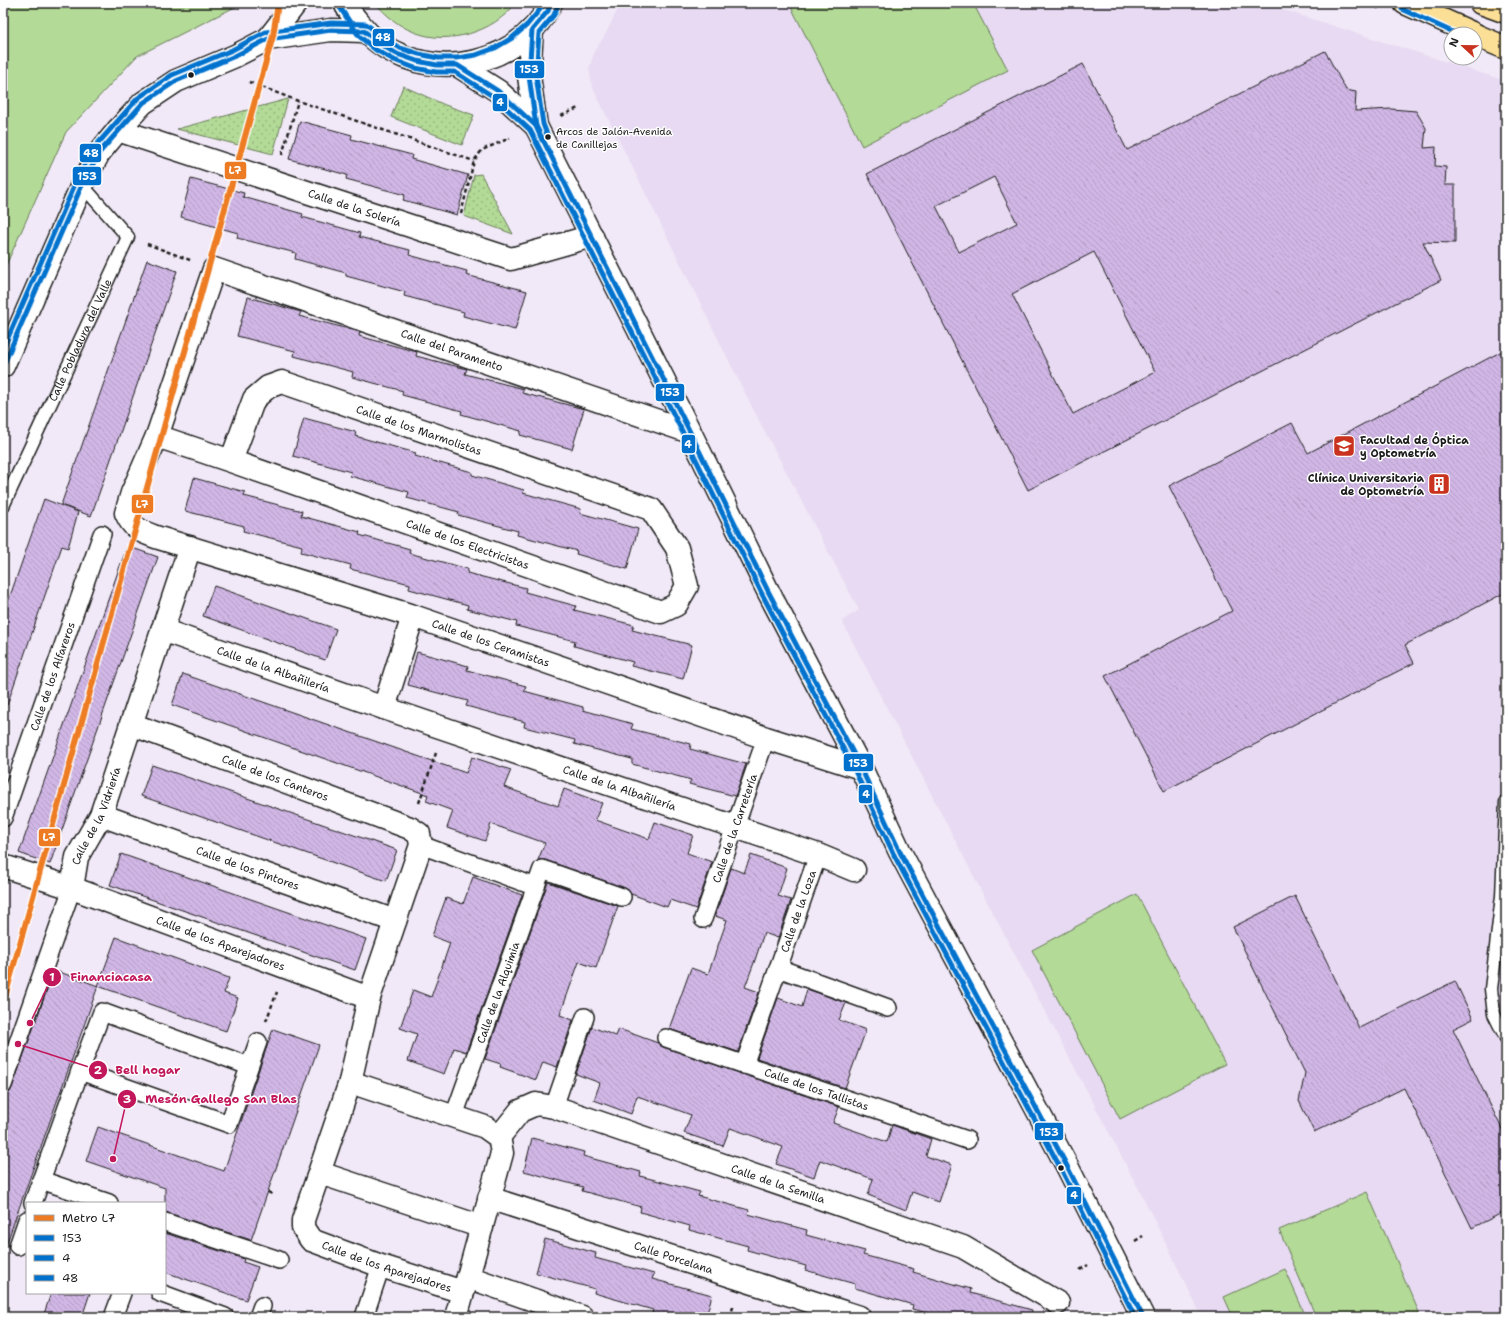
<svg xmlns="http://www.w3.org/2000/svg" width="1509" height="1320" font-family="'Shantell Sans',sans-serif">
	<defs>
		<pattern id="park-dots" width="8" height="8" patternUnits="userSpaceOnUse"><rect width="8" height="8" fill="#b3da96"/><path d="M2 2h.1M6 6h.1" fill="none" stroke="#99ba81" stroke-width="1.8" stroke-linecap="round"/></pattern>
		<pattern id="building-back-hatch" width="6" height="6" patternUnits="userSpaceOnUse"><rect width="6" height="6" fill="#d0b6e5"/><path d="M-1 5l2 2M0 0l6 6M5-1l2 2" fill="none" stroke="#b29cc4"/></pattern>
	</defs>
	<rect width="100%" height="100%" fill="#f1e9f7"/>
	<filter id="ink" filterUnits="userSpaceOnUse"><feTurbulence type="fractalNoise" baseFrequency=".025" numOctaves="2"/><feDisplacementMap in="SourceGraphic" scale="8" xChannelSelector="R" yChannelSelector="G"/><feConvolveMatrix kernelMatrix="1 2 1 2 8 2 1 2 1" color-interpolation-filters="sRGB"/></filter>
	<g filter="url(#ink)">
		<!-- built -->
		<polygon fill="#e7daf2" points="621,3 1262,3 1506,81 1506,1317 1202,1317 1143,1197 984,896 842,621 859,610 751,405 592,86 589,69 594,53 606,33"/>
		<!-- park -->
		<g fill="url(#park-dots)" stroke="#687b59">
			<polygon points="403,86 445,105 474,115 462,145 391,117"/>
			<polygon points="288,99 273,154 177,129"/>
			<polygon points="481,174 513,234 464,216 474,175"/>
		</g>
		<!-- garden -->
		<g fill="#b3da96" stroke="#687b59">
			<polygon points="3,3 243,3 137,56 66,132 3,272"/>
			<path d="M375,3H516C494,32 448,46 414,32C398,26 386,15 375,3Z"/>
			<polygon points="789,3 973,3 1008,70 862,146"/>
			<polygon points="1137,894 1225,1064 1120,1119 1032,950"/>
			<polygon points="1367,1192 1421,1317 1316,1317 1279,1230"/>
			<polygon points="1285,1269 1306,1317 1233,1317 1224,1297"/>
		</g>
		<!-- building -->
		<g fill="url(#building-back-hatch)" stroke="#1c1c1c" fill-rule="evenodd">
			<path d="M1325,51L1346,90L1356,92L1355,111L1391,109L1416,111L1426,128L1424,148L1436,147L1435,166L1446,167L1445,185H1455V243L1423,242L1441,280L1028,490L867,174L1083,64L1127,150ZM994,177L1017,223L959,252L936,206ZM1094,252L1155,372L1073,414L1012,294Z"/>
			<polygon points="300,121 352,135 351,139 412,155 411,159 468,175 457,215 403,200 405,195 346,179 347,175 289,159"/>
			<polygon points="191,179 244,193 243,197 303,214 302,217 360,233 359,237 410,250 409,255 467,271 466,275 527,291 515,330 463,316 464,312 404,296 405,292 346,276 346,273 295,259 296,253 237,238 238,233 181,217"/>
			<polygon points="147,260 177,271 91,516 61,505"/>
			<polygon points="248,297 301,312 299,316 360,332 359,336 417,352 416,356 467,369 465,374 524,389 522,393 584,409 572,449 520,435 521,431 461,414 462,411 402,395 403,391 352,377 353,372 294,356 295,351 237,336"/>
			<polygon points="1506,349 1506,592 1405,645 1414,663 1164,791 1105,676 1232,611 1169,486 1292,423 1308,453"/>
			<polygon points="304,418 356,432 355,436 416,453 415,456 472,472 472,475 524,490 523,493 581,509 580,513 638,529 627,569 576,554 577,551 517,535 518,531 458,515 459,512 407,498 409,492 350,476 351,472 293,456"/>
			<polygon points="194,478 245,492 244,496 302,511 301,516 360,532 359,535 410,549 409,553 468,569 467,573 526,588 525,592 576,606 574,610 634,625 632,630 692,645 683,679 631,666 633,662 574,646 575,641 516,626 517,622 467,609 468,605 409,589 410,584 350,569 351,565 301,552 302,546 243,531 244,526 185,511"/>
			<polygon points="44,499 78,512 68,548 62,546 7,705 3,704 3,616"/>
			<polygon points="127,546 158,557 50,864 19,853"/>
			<polygon points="214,586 336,629 325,660 203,616"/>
			<polygon points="417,652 468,666 467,670 526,686 524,691 583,707 583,710 633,724 631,729 691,744 690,749 746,764 735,796 689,784 691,780 632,764 632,759 574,744 575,740 524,727 525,722 466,706 468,701 408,685"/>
			<polygon points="183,674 466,773 472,757 511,770 504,787 558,806 564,789 602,803 595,820 649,839 655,822 693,835 687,853 712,862 696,909 670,900 667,907 631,894 625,888 545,860 538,860 545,843 491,824 485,841 447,828 453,811 426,801 428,795 172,705"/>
			<polygon points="152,765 397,850 386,881 141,796"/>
			<polygon points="121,854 366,939 355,970 110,885"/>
			<polygon points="751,855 787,868 778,896 791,900 778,938 764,933 755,960 745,987 759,992 738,1052 669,1029 691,968 708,974 727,920 715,916 731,868 744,873"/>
			<polygon points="473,877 522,895 466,1052 454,1048 444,1074 408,1061 417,1034 400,1028 413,990 431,997 441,969 450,943 432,936 446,898 463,904"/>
			<polygon points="548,882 618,906 596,968 579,962 560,1015 573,1020 557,1067 543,1062 536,1080 500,1067 501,1064 485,1059"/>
			<polygon points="1295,896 1359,1028 1455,981 1473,1019 1453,1029 1506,1137 1506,1211 1472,1228 1404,1088 1314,1132 1299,1101 1305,1073 1233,927"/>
			<polygon points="116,937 229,978 224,993 238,998 226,1031 98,986 6,1245 3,1244 3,1103 6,1094 10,1092 12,1088 54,970 98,986"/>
			<polygon points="807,989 846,1003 839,1020 866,1030 845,1088 757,1058 778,998 802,1007"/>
			<polygon points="592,1027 616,1036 619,1029 658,1043 663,1047 839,1107 833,1123 887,1142 892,1125 931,1139 926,1156 952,1165 939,1202 912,1192 906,1210 868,1195 873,1179 820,1160 814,1177 776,1164 783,1147 756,1137 730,1128 723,1146 684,1133 691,1115 664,1105 637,1096 631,1114 594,1100 600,1083 576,1074"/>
			<polygon points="273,1029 319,1045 251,1240 165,1212 165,1188 86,1161 98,1127 224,1171"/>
			<polygon points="532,1138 584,1152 583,1156 641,1172 640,1176 700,1192 698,1196 749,1210 748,1214 807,1230 806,1235 865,1251 863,1255 914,1269 913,1272 971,1289 970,1293 1032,1310 1031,1317 943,1317 912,1309 913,1305 855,1288 855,1284 805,1270 806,1266 747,1250 748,1246 689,1230 690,1226 640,1212 641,1207 582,1191 583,1187 524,1171"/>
			<polygon points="165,1233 244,1259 243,1262 258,1267 246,1300 165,1272"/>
			<polygon points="545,1239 596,1253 595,1258 654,1274 652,1279 712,1295 706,1317 651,1317 653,1310 594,1293 595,1289 536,1273"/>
			<polygon points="51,1293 90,1293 82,1317 43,1317"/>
		</g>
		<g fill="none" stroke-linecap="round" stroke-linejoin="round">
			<!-- service casing -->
			<g stroke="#1c1c1c" stroke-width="15">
				<g id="service">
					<path id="s1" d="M3,506L128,237L82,185"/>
					<polyline points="1506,802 1502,896 1491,989 1494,1014 1506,1038"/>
				</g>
			</g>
			<!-- pedestrian casing -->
			<g stroke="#1c1c1c" stroke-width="20">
				<g id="pedestrian">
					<path id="s2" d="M3,818L102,534"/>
					<polyline points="421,845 536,887"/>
					<path id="s3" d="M703,919L766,738"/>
					<polyline points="778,968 888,1008"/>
					<path id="s4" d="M666,1038L967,1140"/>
					<path id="s5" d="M744,1065L818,855"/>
					<polyline points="80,1071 102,1012 249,1066"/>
					<polyline points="3,1085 72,888"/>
					<polyline points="554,1107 585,1017"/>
					<path id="s6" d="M454,1116L542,869L622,897"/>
					<polyline points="41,1180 109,1203"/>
					<polyline points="33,1203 80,1071 229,1124 258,1042"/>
					<polyline points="165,1222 279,1260"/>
					<polyline points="18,1246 27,1220"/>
					<polyline points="160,1293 225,1317"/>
					<polyline points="113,1317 122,1293"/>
					<polyline points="258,1317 262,1306"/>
					<polyline points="364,1317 381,1266"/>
				</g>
			</g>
			<!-- minor casing -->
			<g stroke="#1c1c1c" stroke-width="25">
				<g id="minor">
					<path id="s7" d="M118,130L511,259L592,236"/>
					<path id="s8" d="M690,432L214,269L157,436L132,493L126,513C134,531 142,532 159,538L413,616L766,738L861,768"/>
					<path id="s9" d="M157,436L231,461L661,612L676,605L687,586L677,548L651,509L282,382L268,387L254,399L231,461"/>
					<path id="s10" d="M162,630L384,708L818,855L854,870"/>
					<polyline points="384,708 413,616"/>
					<path id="s11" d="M131,724L410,828L419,834L421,845L369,998L350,1082L303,1220V1228L311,1240L381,1266L463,1292L456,1317"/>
					<path id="s12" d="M101,815L395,921"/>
					<path id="s13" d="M3,866L72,888L369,998"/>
					<path id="s14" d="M72,888L77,857L101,815L190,547"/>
					<polyline points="350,1082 485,1127 499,1137 502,1153 468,1277 463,1292"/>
					<path id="s15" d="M499,1137L520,1111L536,1104L554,1107L963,1247L1058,1303"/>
					<polyline points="320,1173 482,1227"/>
					<path id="s16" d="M489,1198L859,1317"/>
					<polyline points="468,1277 582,1317"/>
				</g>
			</g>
			<!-- tertiary casing -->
			<g stroke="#1c1c1c" stroke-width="25">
				<g id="tertiary">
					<path d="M345,3C348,11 354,17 359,23C408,87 515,75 551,3"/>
					<polyline points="532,30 529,76 536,126"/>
					<polyline points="268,39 296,3"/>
					<polyline points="457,65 498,91 536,126 690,432 768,591 861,768 900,852 1067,1166 1143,1317"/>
					<polyline points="3,366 82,185 99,153 118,130 143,103 176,81 235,56 268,39 331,30 364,31"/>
				</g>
			</g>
			<!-- primary casing -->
			<g stroke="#1c1c1c" stroke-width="25">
				<g id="primary">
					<polyline points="1405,3 1474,34"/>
					<polyline points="1481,3 1506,12"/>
					<polyline points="1475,35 1506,48"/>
				</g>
			</g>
			<!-- path -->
			<g stroke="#1c1c1c" stroke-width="2.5" stroke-dasharray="4 3" stroke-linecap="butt">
				<polyline points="1369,3 1380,9"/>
				<polyline points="249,82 298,101 474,161"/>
				<polyline points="561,116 578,108"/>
				<polyline points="282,155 298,101"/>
				<polyline points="461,214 474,161 482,150 510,138"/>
				<polyline points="147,244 190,260"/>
				<polyline points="419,803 436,753"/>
				<polyline points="266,1021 277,992"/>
				<polyline points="268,1192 274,1195"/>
				<polyline points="1135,1241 1143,1236"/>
				<polyline points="1080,1270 1088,1265"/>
				<polyline points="730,1317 734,1304"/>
			</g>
			<!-- service -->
			<use href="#service" stroke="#fff" stroke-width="12"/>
			<!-- pedestrian -->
			<use href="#pedestrian" stroke="#fff" stroke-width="17"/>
			<!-- minor -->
			<use href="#minor" stroke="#fff" stroke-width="22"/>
			<!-- tertiary -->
			<use href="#tertiary" stroke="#fff" stroke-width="22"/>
			<!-- primary -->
			<use href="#primary" stroke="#fbdf96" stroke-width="22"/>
			<!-- bus-1 casing -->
			<g stroke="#fff" stroke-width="8">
				<g id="bus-1">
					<polyline points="542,140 536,126 529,76 532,30 548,11 551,3"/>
					<polyline points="3,366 82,185 99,153 143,103 176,81 235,56 268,39 331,30 364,31 380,44 397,54 417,61 437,65 457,65 498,91 536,126 690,432 768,591 861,768 900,852 1067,1166 1143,1317"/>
				</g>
			</g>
			<!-- bus-2 casing -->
			<g stroke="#fff" stroke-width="8">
				<g id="bus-2">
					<polyline points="339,6 359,36 376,50 394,60 415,68 436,72 455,72 494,97 530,130 684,435 762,594 855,771 894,855 1061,1169 1135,1317"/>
					<polyline points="1402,9 1457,34"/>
					<polyline points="548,137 543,124 536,76 539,33 554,15 558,5"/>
				</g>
			</g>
			<!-- bus-3 casing -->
			<g stroke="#fff" stroke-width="8">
				<polyline id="bus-3" points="3,349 76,182 93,149 138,98 172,75 232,50 266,32 331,23 366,24 384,38 400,48 419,54 438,58 457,58 476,55 495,48 512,38 527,25 542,7 544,3"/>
			</g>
			<!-- bus-1 -->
			<use href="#bus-1" stroke="#0072ce" stroke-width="5"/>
			<!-- bus-2 -->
			<use href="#bus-2" stroke="#0072ce" stroke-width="5"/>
			<!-- bus-3 -->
			<use href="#bus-3" stroke="#0072ce" stroke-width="5"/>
			<!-- metro-1 casing -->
			<g stroke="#fff" stroke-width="9">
				<polyline id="metro-1" points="3,1004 273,36 278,3"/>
			</g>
			<!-- metro-1 -->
			<use href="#metro-1" stroke="#ed7b24" stroke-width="6"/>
		</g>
	</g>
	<!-- icons -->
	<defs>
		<g id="university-square" transform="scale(1.15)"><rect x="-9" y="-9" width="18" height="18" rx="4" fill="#c8321e" stroke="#fff"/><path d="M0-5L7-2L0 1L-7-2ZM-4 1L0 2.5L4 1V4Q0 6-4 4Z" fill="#fff"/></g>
		<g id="building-square" transform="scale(1.15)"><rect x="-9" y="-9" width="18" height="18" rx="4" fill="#c8321e" stroke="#fff"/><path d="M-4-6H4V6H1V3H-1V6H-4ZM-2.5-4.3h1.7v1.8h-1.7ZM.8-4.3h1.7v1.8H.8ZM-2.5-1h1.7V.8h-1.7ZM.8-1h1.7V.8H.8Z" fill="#fff"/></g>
	</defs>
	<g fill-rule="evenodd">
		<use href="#university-square" x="1344" y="446"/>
		<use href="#building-square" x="1439" y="484"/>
	</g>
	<!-- markers -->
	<g fill="#1c1c1c" stroke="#fff" stroke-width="1.5">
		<circle cx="191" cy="75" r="3.5"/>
		<circle cx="548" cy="137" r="3.5"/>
		<circle cx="1061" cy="1168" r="3.5"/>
	</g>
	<g text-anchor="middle" stroke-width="3" stroke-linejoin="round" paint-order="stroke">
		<!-- bus labels -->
		<g font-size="10" fill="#1c1c1c" stroke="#fff" text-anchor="start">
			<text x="556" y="135">Arcos de Jalón-Avenida<tspan x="556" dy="13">de Canillejas</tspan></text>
		</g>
		<!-- street labels -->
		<g font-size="11" fill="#1c1c1c" stroke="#fff">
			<text dy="4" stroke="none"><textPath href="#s7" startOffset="249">Calle de la Solería</textPath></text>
			<text dy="4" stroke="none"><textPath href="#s1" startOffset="183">Calle Pobladura del Valle</textPath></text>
			<text transform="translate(452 350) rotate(19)" y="4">Calle del Paramento</text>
			<text transform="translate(419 430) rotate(19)" y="4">Calle de los Marmolistas</text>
			<text dy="4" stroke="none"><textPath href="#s9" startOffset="329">Calle de los Electricistas</textPath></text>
			<text dy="4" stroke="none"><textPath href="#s8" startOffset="1154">Calle de los Ceramistas</textPath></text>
			<text dy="4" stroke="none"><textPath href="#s10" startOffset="118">Calle de la Albañilería</textPath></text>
			<text dy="4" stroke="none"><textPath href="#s2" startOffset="150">Calle de los Alfareros</textPath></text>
			<text dy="4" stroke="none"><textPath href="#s11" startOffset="154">Calle de los Canteros</textPath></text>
			<text dy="4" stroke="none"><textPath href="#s10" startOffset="484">Calle de la Albañilería</textPath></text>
			<text dy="4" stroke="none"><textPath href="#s14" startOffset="77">Calle de la Vidriería</textPath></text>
			<text dy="4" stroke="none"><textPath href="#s3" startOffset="96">Calle de la Carretería</textPath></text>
			<text dy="4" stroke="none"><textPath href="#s12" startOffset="156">Calle de los Pintores</textPath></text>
			<text dy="4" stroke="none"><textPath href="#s5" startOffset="163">Calle de la Loza</textPath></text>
			<text dy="4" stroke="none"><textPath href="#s13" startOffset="231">Calle de los Aparejadores</textPath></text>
			<text dy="4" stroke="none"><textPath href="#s6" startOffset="131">Calle de la Alquimia</textPath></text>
			<text dy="4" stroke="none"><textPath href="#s4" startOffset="159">Calle de los Tallistas</textPath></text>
			<text dy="4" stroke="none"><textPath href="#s15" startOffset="306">Calle de la Semilla</textPath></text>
			<text dy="4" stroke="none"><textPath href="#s16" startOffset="194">Calle Porcelana</textPath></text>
			<text dy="4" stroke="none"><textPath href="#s11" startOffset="816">Calle de los Aparejadores</textPath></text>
		</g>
		<!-- poi labels -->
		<g font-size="11" font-weight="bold" fill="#1c1c1c" stroke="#fff" text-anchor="start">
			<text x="1360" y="444">Facultad de Óptica<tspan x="1360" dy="13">y Optometría</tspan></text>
			<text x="1424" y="482" text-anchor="end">Clínica Universitaria<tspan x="1424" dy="13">de Optometría</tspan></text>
		</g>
	</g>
	<!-- callouts -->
	<path fill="none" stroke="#c2185b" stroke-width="1.5" d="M30 1023L52 977M18 1044L98 1070M113 1159L127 1099"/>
	<g fill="#c2185b" stroke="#fff" stroke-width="1.5">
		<circle cx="30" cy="1023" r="4"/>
		<circle cx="18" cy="1044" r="4"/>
		<circle cx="113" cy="1159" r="4"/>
		<circle cx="52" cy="977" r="10"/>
		<circle cx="98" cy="1070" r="10"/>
		<circle cx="127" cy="1099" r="10"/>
	</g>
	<g font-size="12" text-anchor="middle" font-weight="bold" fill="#fff">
		<text x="52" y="981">1</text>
		<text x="98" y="1074">2</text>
		<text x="127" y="1103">3</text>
	</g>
	<g font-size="12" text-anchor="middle" font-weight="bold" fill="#c2185b" stroke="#fff" stroke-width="3" stroke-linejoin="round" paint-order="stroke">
		<text x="111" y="981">Financiacasa</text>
		<text x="148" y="1074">Bell hogar</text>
		<text x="221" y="1103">Mesón Gallego San Blas</text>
	</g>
	<g stroke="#fff" stroke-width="1.5">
		<rect x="372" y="28" width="23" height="19" rx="4" fill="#0072ce"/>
		<rect x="514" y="60" width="31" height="19" rx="4" fill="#0072ce"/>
		<rect x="492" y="93" width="16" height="19" rx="4" fill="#0072ce"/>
		<rect x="79" y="143" width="23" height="20" rx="4" fill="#0072ce"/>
		<rect x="224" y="161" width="23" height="19" rx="4" fill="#ed7b24"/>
		<rect x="72" y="166" width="30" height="20" rx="4" fill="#0072ce"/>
		<rect x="655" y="383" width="30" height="19" rx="4" fill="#0072ce"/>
		<rect x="681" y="434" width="15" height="20" rx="4" fill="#0072ce"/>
		<rect x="131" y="494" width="23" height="20" rx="4" fill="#ed7b24"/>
		<rect x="843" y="753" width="31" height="19" rx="4" fill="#0072ce"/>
		<rect x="858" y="784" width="15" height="20" rx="4" fill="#0072ce"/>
		<rect x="38" y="828" width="23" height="19" rx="4" fill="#ed7b24"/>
		<rect x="1034" y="1122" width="30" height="19" rx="4" fill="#0072ce"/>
		<rect x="1066" y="1186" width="16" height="19" rx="4" fill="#0072ce"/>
	</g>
	<g font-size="11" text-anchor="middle" font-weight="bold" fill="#fff">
		<text x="383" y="41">48</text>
		<text x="529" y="73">153</text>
		<text x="500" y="106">4</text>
		<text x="91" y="157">48</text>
		<text x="235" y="174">L7</text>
		<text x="87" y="180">153</text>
		<text x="670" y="396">153</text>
		<text x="688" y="448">4</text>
		<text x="142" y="508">L7</text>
		<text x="858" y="767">153</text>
		<text x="866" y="798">4</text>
		<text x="49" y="841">L7</text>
		<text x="1049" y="1136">153</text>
		<text x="1074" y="1199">4</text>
	</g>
	<!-- margin -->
	<rect width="1509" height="1320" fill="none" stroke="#fff" stroke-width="16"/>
	<rect x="8" y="8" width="1493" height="1304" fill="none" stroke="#1c1c1c" stroke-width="1.5" filter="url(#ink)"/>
	<!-- legend -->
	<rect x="26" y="1202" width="140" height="92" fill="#ffffff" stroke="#a4a4a4"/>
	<rect x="34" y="1215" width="20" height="6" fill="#ed7b24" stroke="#a4a4a4"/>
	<text x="62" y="1222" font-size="12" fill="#1c1c1c">Metro L7</text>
	<rect x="34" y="1235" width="20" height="6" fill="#0072ce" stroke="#a4a4a4"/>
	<text x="62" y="1242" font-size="12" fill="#1c1c1c">153</text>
	<rect x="34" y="1255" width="20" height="6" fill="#0072ce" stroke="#a4a4a4"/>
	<text x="62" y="1262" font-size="12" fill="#1c1c1c">4</text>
	<rect x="34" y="1275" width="20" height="6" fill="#0072ce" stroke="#a4a4a4"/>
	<text x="62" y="1282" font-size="12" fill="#1c1c1c">48</text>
	<!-- north arrow -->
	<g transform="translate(1463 46) rotate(292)"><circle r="19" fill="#ffffff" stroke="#a4a4a4"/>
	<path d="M0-3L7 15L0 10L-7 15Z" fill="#c8321e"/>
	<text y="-6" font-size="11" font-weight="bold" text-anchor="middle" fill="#1c1c1c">N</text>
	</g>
</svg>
